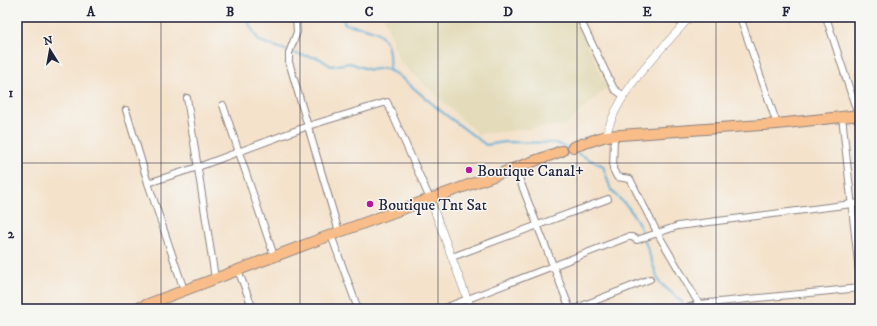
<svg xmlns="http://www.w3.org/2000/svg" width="877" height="326" font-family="'IM FELL DW Pica',serif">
	<rect width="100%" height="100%" fill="#f6f6f2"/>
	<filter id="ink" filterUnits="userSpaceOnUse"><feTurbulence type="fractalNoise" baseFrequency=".025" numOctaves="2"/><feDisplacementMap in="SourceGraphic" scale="8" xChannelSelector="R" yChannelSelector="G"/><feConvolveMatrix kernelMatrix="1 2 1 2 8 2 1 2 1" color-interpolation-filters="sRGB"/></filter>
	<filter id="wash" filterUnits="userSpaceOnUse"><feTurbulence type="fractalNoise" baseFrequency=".012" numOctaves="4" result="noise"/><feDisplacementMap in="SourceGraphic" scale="16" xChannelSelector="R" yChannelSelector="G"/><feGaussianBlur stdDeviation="0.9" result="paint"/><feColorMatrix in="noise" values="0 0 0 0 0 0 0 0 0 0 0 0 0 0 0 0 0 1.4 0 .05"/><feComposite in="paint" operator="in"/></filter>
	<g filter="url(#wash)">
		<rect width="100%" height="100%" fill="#f4e2cb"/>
		<!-- built -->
		<polygon fill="#e3dbba" points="384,17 574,17 607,87 566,125 478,134 400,62"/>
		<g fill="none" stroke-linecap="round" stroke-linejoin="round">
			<!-- stream -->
			<g stroke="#5aacd5" stroke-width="2">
				<polyline points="245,17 259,41 300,55 319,58 331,66 350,63 370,70 384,68 397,74 442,112 486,145 505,142 556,143 603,166 611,190 629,208 639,224 659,282 681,301 684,308"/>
				<path d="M342,17L345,24C353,26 372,28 378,33C390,41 390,57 389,70"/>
				<polyline points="501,306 507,309"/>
			</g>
		</g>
	</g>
	<g filter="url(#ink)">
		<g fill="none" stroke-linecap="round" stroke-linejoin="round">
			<!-- minor casing -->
			<g stroke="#8b8283" stroke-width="8">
				<g id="minor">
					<polyline points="296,17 297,32 289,53 289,62 339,232"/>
					<polyline points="579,17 614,89 624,96"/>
					<polyline points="740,17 777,124"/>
					<polyline points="826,17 858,115"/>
					<polyline points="187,98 215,278"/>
					<polyline points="223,105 274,256"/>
					<polyline points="126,110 148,183 184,290"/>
					<polyline points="842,116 860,281"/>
					<polyline points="614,136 613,169 617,177 630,179 658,234 699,304 860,288"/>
					<polyline points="515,168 570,309"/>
					<polyline points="148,183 198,167 308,126 387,102 430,199"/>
					<polyline points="331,235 358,309"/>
					<polyline points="452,257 608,199"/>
					<polyline points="238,270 253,309"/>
					<polyline points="442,309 628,237 632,237 637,240 678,226 860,203"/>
					<polyline points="574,309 650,279"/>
					<polyline points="684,309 699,304"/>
				</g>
			</g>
			<!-- tertiary casing -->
			<g stroke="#8b8283" stroke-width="8">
				<g id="tertiary">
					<path d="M606,136C618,89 659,53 690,17"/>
					<polyline points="430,199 471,309"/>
				</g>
			</g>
			<!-- trunk casing -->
			<g stroke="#8b8283" stroke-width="12">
				<g id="trunk">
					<polyline points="573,147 606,136 777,124 860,115"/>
					<polyline points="135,309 331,235 562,151"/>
				</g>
			</g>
			<!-- minor -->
			<use href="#minor" stroke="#fff" stroke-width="6"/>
			<!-- tertiary -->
			<use href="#tertiary" stroke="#fff" stroke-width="7"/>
			<!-- trunk -->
			<use href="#trunk" stroke="#f8bd88" stroke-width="10"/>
		</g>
	</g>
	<!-- grid -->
	<path fill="none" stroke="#22223b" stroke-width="1" stroke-opacity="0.55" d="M161,17V309M300,17V309M438,17V309M577,17V309M716,17V309M17,163H860"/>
	<!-- markers -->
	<g fill="#b5179e" stroke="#f6f6f2" stroke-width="1.5">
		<circle cx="469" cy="170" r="4"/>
		<circle cx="370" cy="204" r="4"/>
	</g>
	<g text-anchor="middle" stroke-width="3" stroke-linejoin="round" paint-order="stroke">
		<!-- poi labels -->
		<g font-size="16" fill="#22223b" stroke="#f6f6f2" text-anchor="start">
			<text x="477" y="176">Boutique Canal+</text>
			<text x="378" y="210">Boutique Tnt Sat</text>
		</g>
	</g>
	<!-- margin -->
	<rect width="877" height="326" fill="none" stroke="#f6f6f2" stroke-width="44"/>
	<!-- north arrow -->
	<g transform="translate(50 50) rotate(349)" stroke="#f6f6f2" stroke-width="3" paint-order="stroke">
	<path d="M0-3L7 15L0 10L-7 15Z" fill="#22223b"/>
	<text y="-6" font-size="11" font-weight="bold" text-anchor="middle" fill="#22223b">N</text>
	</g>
	<rect x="22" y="22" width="833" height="282" fill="none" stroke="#22223b" stroke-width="1.5"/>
	<g font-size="13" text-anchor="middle" font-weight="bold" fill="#22223b">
		<text x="91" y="16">A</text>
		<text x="230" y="16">B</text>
		<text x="369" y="16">C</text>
		<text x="508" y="16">D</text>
		<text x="647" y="16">E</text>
		<text x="786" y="16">F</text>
		<text x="11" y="97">1</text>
		<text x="11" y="238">2</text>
	</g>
</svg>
